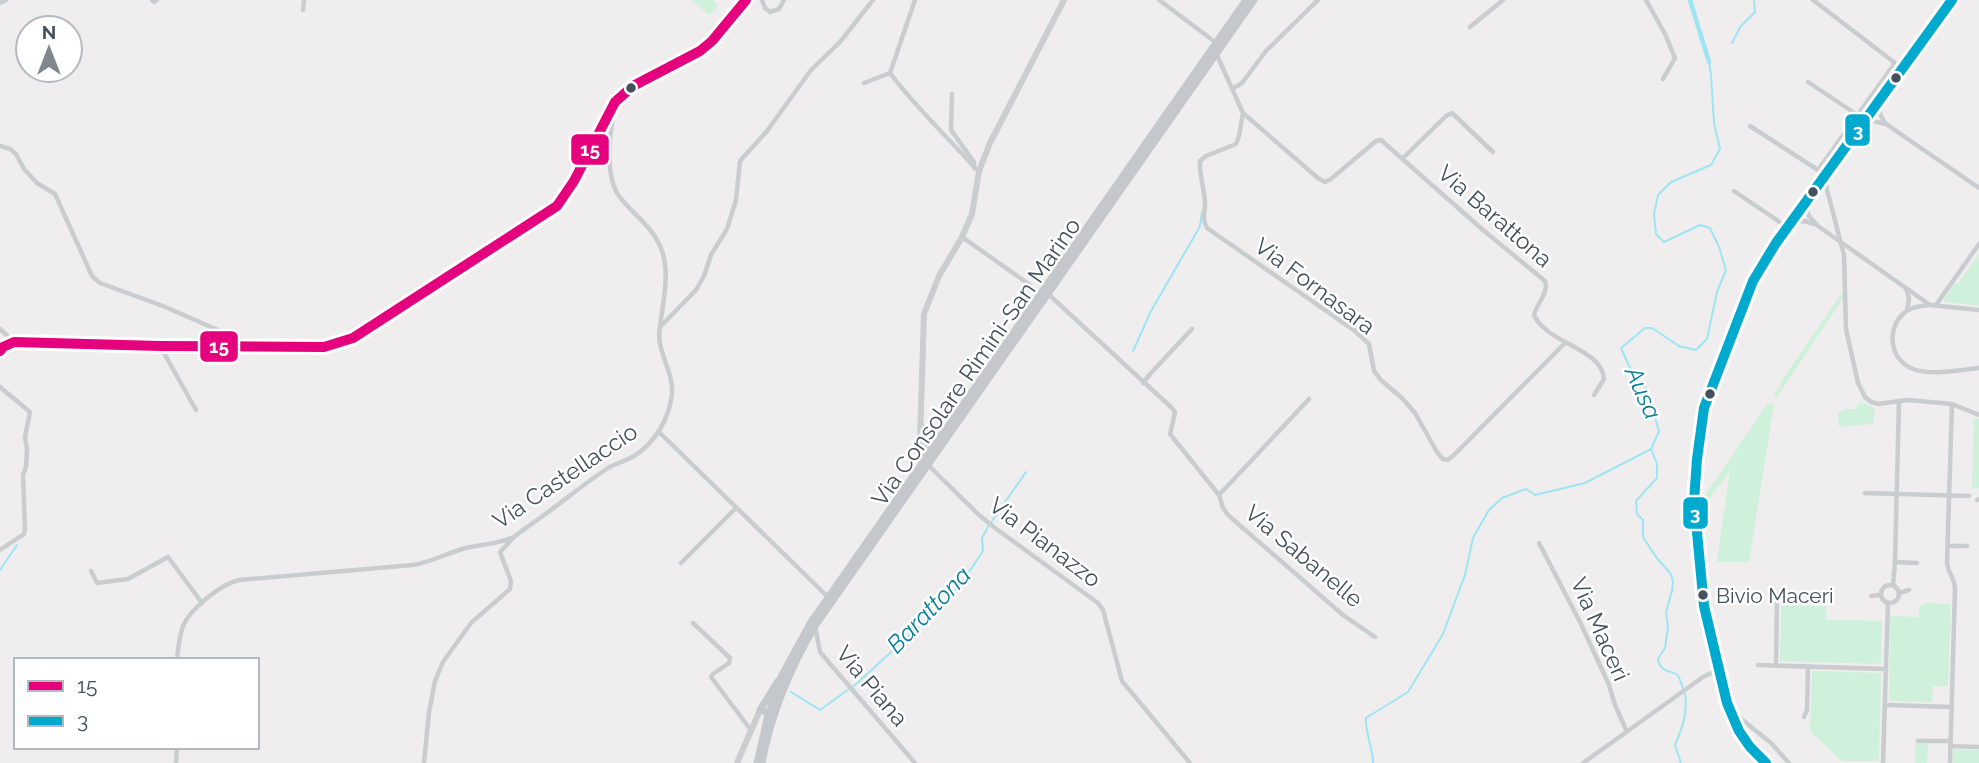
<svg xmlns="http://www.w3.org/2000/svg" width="1979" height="763" font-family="Raleway,sans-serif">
	<rect width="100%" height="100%" fill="#efeded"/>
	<!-- green -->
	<g fill="#cff0da">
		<polygon points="692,0 712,0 718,5 709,15"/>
		<polygon points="1979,254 1979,306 1945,302 1944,299 1955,283 1958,284"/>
		<polygon points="1844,290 1844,297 1777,397 1773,396 1781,385 1780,383"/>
		<polygon points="1774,403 1749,562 1717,562 1730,470 1708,501 1699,521 1699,504 1767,404"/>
		<polygon points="1858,403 1867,404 1875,409 1873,424 1839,427 1838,413 1845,409 1856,409"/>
		<polygon points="1974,418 1979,420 1979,488 1972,489"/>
		<polygon points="1928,603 1951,604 1948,686 1933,686 1932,702 1889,701 1890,616 1919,617 1919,606"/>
		<polygon points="1781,605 1826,606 1827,620 1882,621 1881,664 1780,661"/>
		<polygon points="1812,671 1881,673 1879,761 1842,761 1810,731"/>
		<polygon points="1915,743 1928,744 1927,763 1915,763"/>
		<polygon points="1953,749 1979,750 1979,763 1953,763"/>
	</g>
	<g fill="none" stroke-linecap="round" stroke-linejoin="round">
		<!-- stream -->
		<g stroke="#9ee5f3" stroke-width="2">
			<polyline points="1732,43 1740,27 1755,12 1754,0"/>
			<polyline points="1133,351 1151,311 1195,235 1200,226 1202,212"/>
			<path d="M1651,449L1657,464V478L1636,501L1637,514L1643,520V537L1656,557L1671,574L1673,582L1672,591L1666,612L1668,627L1665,648L1658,659C1660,672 1669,670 1678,675L1683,688"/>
			<polyline points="992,521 1026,472"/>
			<polyline points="0,570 17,545"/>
			<polyline points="854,686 936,611 963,581 983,551 982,538 989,525"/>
			<polyline points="791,692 820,710 849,689"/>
			<path d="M1373,763C1373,747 1365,734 1366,718L1408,692L1443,634L1465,575L1473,538L1489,510L1502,498L1526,489L1535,495L1585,483L1651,449L1659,431L1646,388L1629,366L1621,348L1645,328H1652L1679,346L1696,350L1707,339L1717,292L1726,270L1719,247L1710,228L1700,225L1664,242L1656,234L1654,214L1658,195L1671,182L1711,165L1720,149L1714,123L1711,74L1709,62"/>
			<path d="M1681,763L1675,745C1682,729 1688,712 1685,694"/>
		</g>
		<!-- canal -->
		<polyline stroke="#9ee5f3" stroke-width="4.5" points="1690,0 1709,62"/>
		<!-- street -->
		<g stroke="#c9cdcf" stroke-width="4.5">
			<polyline points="152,0 154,2 157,0"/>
			<polyline points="762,0 765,8 770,12 779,9 784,0"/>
			<polyline points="1159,0 1215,42 1216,44"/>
			<polyline points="1646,0 1665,34 1675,58 1663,79"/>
			<polyline points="0,3 6,0"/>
			<polyline points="303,10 304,0"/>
			<polyline points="1470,27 1503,0"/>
			<path d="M1216,53L1243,113L1318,178L1325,182L1331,179L1376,141L1381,140L1483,230L1545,281C1549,293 1537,303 1534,315C1547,344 1602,348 1604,379L1594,395"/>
			<path d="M890,73C916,108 947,136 975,168L979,171"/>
			<polyline points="1808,82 1865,120"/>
			<polyline points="864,83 890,73 915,0"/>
			<polyline points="1232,89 1242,83 1266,51 1318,0"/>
			<polyline points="952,94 951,130 974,162 974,168"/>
			<path d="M618,101C609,124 604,175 619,196C633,215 654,227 662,251C670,274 663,302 660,326"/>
			<polyline points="1878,102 1880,114 1885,123"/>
			<path d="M1243,113L1239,136L1236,144L1206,156L1200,161C1199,176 1205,190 1205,204C1205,213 1202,219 1207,228L1355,331L1369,344L1374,371L1381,380L1403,399L1415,413L1437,452L1443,459L1448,460L1454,455L1565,343"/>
			<polyline points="1864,122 1873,121 1886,124 1979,188"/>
			<polyline points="1750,126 1818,170 1895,63 1813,0"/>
			<polyline points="0,146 10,149 16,154 24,169 37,183 55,194 92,276 100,283 163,306 250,344"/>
			<polyline points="1403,158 1446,116 1452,113 1493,152"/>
			<polyline points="1824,178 1844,255 1846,329 1858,383 1865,397 1871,402 1878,404 1908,400 1952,404 1979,415"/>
			<polyline points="1734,191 1787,227"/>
			<polyline points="1805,204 1809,216 1818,226 1930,305 1979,310"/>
			<polyline points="1792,222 1805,221 1814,224"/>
			<polyline points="962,237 1030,285"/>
			<polyline points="1906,288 1909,299 1907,310"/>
			<polyline points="1047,293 1172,408 1175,413 1170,434 1219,495 1223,508 1228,515 1343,615 1375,637"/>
			<path d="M1929,305C1921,306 1910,307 1903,314C1886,330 1890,360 1913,369C1932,376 1958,370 1979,368"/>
			<polyline points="1936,305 1979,244"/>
			<polyline points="0,329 14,342"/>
			<polyline points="160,346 196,410"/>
			<polyline points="0,351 3,347 14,342 160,346 324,347 353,338 557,206 574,181 601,126 615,102 633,86 700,51 712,41 746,0"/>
			<polyline points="1143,383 1150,374 1192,329"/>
			<polyline points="0,387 30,412 25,437 27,449 26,467 23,475 25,530 24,534 0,550"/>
			<polyline points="1899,401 1895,562 1917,563"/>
			<polyline points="659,432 828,597"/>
			<polyline points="928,465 979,515 995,528 1098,603 1103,610 1122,681 1190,763"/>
			<polyline points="1865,493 1969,496"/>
			<polyline points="1219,495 1309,399"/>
			<polyline points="1977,500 1979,499"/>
			<polyline points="1539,543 1581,624 1609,685 1615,705 1627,732"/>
			<polyline points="1948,546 1967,546"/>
			<polyline points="681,563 736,508"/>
			<polyline points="91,571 97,583 128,579 168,557 202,603"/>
			<circle cx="1890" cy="594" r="9"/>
			<polyline points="1893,585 1895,562"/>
			<polyline points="1899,593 1909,590"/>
			<polyline points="1871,596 1880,595"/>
			<polyline points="693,623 730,658 729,663 713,674 711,677 750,729"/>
			<polyline points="815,626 820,652 915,763"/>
			<path d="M177,660C178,649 179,637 183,626C190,609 221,584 239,580L413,565C432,562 447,553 466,548C482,544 498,544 514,537C523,529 534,523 544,515C565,500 584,484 605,470C613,464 624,462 634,456C655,443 669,419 672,394C674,371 655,350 660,327L696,290L704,276L711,255L727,229L736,200L740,161L767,131L811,70L840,42L873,0"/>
			<polyline points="1758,665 1886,669"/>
			<polyline points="1776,666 1777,594"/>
			<polyline points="1885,705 1952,707"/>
			<polyline points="1730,710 1771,743 1789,763"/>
			<polyline points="1804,717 1807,710 1808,667"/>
			<polyline points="1918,741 1950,741"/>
			<polyline points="1950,746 1979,747"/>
			<polyline points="176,763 177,747"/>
			<polyline points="424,763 429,712 435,681 443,662 471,623 510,589 511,581 500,552 513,538"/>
			<polyline points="1583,763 1703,677 1718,670"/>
			<polyline points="1883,763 1888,603"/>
			<path d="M1950,763L1955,588C1955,579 1948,573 1947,563L1952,404"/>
		</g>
		<!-- secondary -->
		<g stroke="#caced1" stroke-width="6">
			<path d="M922,426C926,436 933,439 943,433"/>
			<polyline points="924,432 928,448 926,456"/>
			<polyline points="927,463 921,451 920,439 924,314 939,276 962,237 972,214 979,171 990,143 1064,0"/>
			<polyline points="737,763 760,710"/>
			<polyline points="1766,763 1750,747 1739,731 1727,703 1718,670 1704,606 1694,501 1697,459 1704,408 1753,281 1776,243 1952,0"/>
		</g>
		<!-- primary -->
		<g stroke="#c4c8cd" stroke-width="7">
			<polyline points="768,715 766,712 760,710 778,681"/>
			<polyline points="757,763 768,715 782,675 811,622 1246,0"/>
			<path d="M762,763C771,713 790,669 815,626L1254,0"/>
		</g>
		<!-- bus-1 casing -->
		<g stroke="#fff" stroke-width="16">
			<polyline id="bus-1" points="0,351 3,347 14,342 160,346 324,347 353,338 557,206 574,181 615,102 633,86 700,51 712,41 746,0"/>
		</g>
		<!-- bus-2 casing -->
		<g stroke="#fff" stroke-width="16">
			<polyline id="bus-2" points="1766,763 1750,747 1739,731 1727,703 1704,606 1694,501 1697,459 1704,408 1753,281 1776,243 1952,0"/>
		</g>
		<!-- bus-1 -->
		<use href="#bus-1" stroke="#e5007d" stroke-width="10"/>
		<!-- bus-2 -->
		<use href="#bus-2" stroke="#00a9ce" stroke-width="10"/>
	</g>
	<!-- markers -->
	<g fill="#43515c" stroke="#fff" stroke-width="2.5">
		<circle cx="1896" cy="78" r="6"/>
		<circle cx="631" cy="88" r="6"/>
		<circle cx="1813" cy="192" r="6"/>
		<circle cx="1710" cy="394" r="6"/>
		<circle cx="1703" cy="595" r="6"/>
	</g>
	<g text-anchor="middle" stroke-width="5" stroke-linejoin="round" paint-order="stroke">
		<!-- bus labels -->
		<g font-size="21" fill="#43515c" stroke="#fff" text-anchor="start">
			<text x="1716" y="603">Bivio Maceri</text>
		</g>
		<!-- street labels -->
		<g font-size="23" fill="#43515c" stroke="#fff">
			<text transform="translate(1495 216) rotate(41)" y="8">Via Barattona</text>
			<text transform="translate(1315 286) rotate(37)" y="8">Via Fornasara</text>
			<text transform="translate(976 362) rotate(-55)" y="8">Via Consolare Rimini-San Marino</text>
			<text transform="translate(565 476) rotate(-34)" y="8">Via Castellaccio</text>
			<text transform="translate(1045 542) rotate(37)" y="8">Via Pianazzo</text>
			<text transform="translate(1304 556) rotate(40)" y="8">Via Sabanelle</text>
			<text transform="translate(1600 629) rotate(66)" y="8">Via Maceri</text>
			<text transform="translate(872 686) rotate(50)" y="8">Via Piana</text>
		</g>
		<!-- water labels -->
		<g font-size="24" font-style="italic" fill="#038099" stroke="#fff">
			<text transform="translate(1643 393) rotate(66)" y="8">Ausa</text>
			<text transform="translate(929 610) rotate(-46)" y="8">Barattona</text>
		</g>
	</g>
	<g stroke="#fff" stroke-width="2.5">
		<rect x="1844" y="113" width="27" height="34" rx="7" fill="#00a9ce"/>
		<rect x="570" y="133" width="40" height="33" rx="7" fill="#e5007d"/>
		<rect x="199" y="330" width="40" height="33" rx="7" fill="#e5007d"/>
		<rect x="1682" y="496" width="27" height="34" rx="7" fill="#00a9ce"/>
	</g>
	<g font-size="19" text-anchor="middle" font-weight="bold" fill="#fff">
		<text x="1858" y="137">3</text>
		<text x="590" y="156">15</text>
		<text x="219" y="353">15</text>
		<text x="1695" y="520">3</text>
	</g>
	<!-- legend -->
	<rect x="14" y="658" width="245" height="91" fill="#ffffff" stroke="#b4b9be" stroke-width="2"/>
	<rect x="28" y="681" width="35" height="10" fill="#e5007d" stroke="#b4b9be" stroke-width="2"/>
	<text x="77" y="693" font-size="21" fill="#43515c">15</text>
	<rect x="28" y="716" width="35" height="10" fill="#00a9ce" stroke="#b4b9be" stroke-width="2"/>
	<text x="77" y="728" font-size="21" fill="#43515c">3</text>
	<!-- north arrow -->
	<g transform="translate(49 49)"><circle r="33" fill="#ffffff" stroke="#b4b9be" stroke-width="2"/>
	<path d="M0-5L12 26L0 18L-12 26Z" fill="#7f888f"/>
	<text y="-10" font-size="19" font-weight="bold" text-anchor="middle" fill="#43515c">N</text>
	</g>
</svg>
